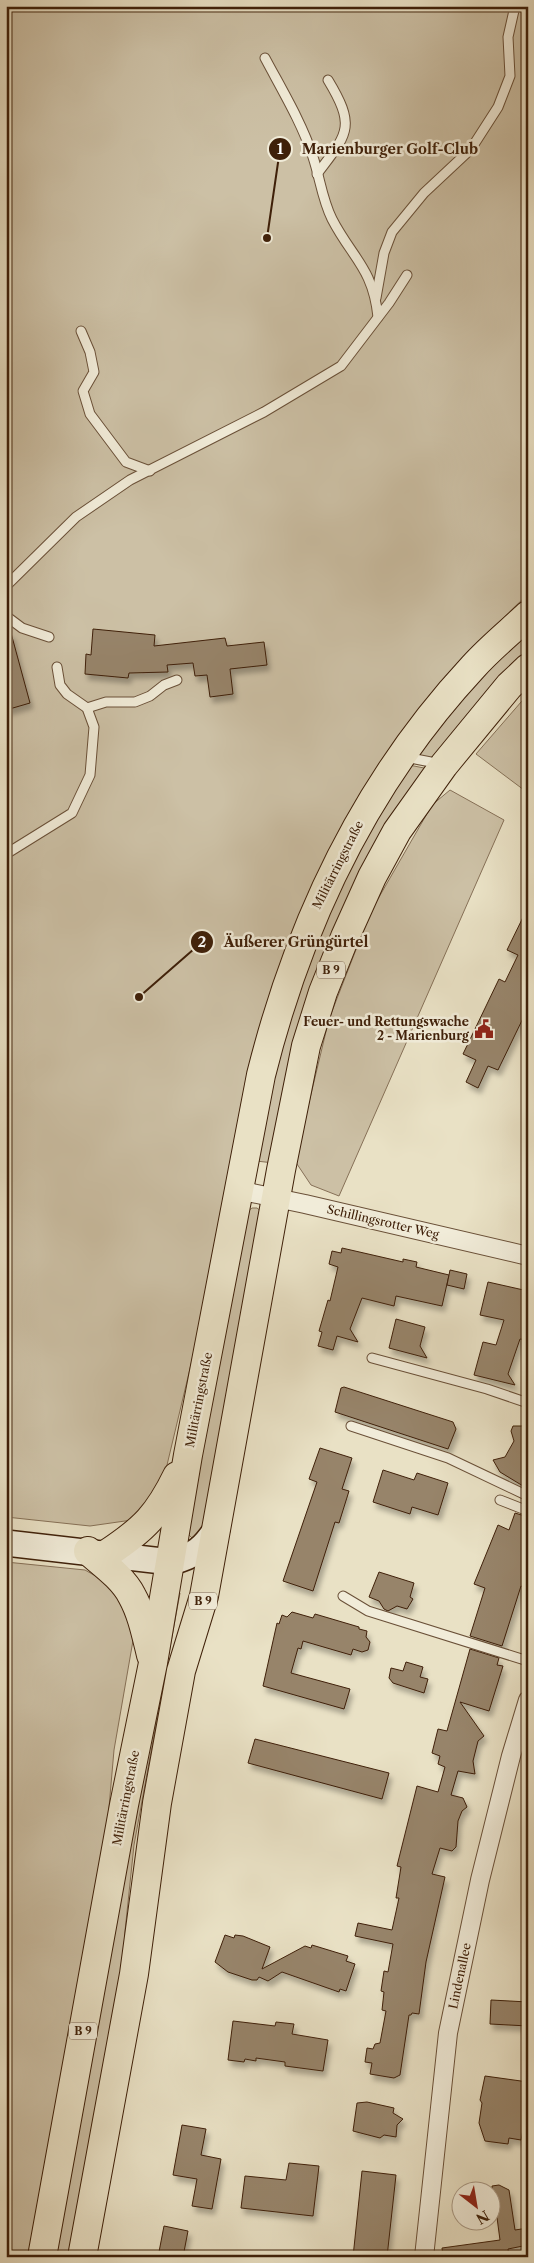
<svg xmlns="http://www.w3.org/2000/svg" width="534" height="2263" font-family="'Libre Caslon Text',serif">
	<defs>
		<filter id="shadow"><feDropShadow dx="3" dy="5.5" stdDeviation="2.5" flood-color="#0004"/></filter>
	</defs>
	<rect width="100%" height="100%" fill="#e9e1c5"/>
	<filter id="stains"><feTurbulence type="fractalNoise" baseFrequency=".004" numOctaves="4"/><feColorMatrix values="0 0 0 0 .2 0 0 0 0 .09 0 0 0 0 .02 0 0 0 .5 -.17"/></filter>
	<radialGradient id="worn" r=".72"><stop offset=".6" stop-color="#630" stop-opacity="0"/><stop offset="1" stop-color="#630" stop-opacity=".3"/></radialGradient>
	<!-- green -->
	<g fill="#ccc0a5" stroke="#867057">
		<polygon points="6,6 528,6 528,594 460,660 373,778 332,847 214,1268 167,1465 158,1495 139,1519 90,1526 6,1517"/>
		<polygon points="528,627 528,654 501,681 437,758 415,756 447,713"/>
		<polygon points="528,694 528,793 476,754"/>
		<polygon points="409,765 429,769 391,825 274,1163 256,1161 270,1086 290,1010 350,862"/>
		<polygon points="450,790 504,820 339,1196 311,1185 295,1161 329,1019 371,911 432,805"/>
		<polygon points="252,1208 257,1208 262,1212 207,1526 194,1540 187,1533 247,1212"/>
		<polygon points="6,1562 85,1570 108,1583 117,1595 135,1629 114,1750 108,1819 30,2257 6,2257"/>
		<polygon points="177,1593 180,1593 134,1845 125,1931 123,1981 73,2257 54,2257"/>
	</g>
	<!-- building -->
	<g fill="#97846b" stroke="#3f2009" filter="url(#shadow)">
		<polygon points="93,629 155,635 154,646 225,638 227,646 264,642 267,665 230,669 233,694 210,697 207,675 195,676 193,663 167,665 168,672 129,673 128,678 85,674 86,654 91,655"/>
		<polygon points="6,633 11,633 30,703 6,710"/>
		<polygon points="528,907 528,1008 498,1070 488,1066 478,1088 466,1082 476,1060 463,1054 499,979 505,982 518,955 507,950"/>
		<polygon points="342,1248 403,1262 403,1259 417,1262 416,1267 449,1275 442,1306 396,1296 394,1306 362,1298 350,1329 358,1342 337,1336 333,1350 318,1346 322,1332 319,1331 328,1300 330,1301 338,1267 329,1264 332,1251 341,1253"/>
		<polygon points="450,1270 467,1274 464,1289 447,1285"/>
		<polygon points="488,1282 528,1291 528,1340 520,1339 508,1374 515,1385 474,1375 483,1342 496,1345 504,1320 480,1315"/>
		<polygon points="396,1319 425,1327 420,1346 427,1358 389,1348"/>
		<polygon points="344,1387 453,1422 456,1429 448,1449 335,1412 341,1388"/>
		<polygon points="528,1416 528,1489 500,1472 493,1460 505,1457 514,1441 511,1431 513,1426 522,1426"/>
		<polygon points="320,1448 352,1458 342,1489 349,1491 339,1523 335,1522 313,1591 283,1581 317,1482 309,1479"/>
		<polygon points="383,1470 414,1480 417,1473 448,1483 438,1515 412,1507 410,1514 373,1502"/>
		<polygon points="515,1513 528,1517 528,1589 521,1586 502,1646 470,1636 485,1588 474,1584 498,1525 509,1530"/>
		<polygon points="379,1572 414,1583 410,1597 413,1599 407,1609 397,1606 388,1611 384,1609 379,1601 369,1597"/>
		<polygon points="292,1612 313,1618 315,1614 359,1627 359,1629 367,1631 366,1637 370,1642 368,1650 362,1652 353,1649 351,1655 303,1641 301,1649 298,1648 291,1673 350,1689 344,1709 263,1686 277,1623 279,1624 282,1615 287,1617"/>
		<polygon points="470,1649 499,1658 497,1665 503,1666 489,1711 460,1702 484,1736 478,1741 473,1761 475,1774 458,1771 451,1795 463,1798 467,1807 462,1811 458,1821 456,1847 452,1851 440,1848 432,1874 445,1877 426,1962 419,2014 412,2013 411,2015 409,2015 400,2075 394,2078 370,2074 372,2063 365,2062 367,2048 373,2049 375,2044 380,2043 386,2011 382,2010 384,1992 381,1991 384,1971 388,1972 393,1944 355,1936 358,1923 392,1930 399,1898 396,1898 401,1867 397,1866 417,1786 438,1792 445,1767 438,1764 440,1756 432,1753 438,1729 447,1731"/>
		<polygon points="406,1662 423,1667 420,1677 428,1679 424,1693 393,1683 389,1678 391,1668 403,1671"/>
		<polygon points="255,1739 389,1773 382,1799 248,1763"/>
		<polygon points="225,1935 234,1938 235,1935 243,1936 270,1947 262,1969 305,1946 311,1948 312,1945 348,1956 346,1961 355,1964 346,1991 340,1989 339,1992 282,1972 268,1981 259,1977 257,1980 252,1980 228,1972 215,1962"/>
		<polygon points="491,2000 528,2002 528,2026 490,2024"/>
		<polygon points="233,2021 275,2026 276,2022 294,2024 292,2034 328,2040 323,2071 285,2066 285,2062 256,2058 256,2061 245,2059 244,2062 228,2060"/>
		<polygon points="485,2076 528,2082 528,2103 521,2140 509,2138 508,2144 485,2141 479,2123 482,2103 480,2100"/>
		<polygon points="367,2102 394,2108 393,2113 403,2119 397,2125 396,2137 384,2135 380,2138 353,2131 357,2103"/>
		<polygon points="182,2125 206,2129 201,2155 221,2159 212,2209 192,2206 197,2179 173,2175"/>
		<polygon points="289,2163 319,2166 313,2216 241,2208 245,2176 286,2180"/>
		<polygon points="362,2171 396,2175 387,2257 353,2257"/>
		<polygon points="499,2185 509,2190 515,2230 528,2228 528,2245 508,2249 509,2257 443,2257 442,2248 500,2240 496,2210 492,2211 492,2186"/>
		<polygon points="164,2226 188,2231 183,2257 158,2257"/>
	</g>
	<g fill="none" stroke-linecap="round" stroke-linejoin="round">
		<!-- lane casing -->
		<g stroke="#6a5038" stroke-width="11">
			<g id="lane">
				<path d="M265,58C282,90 302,123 313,157C320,178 322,199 332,219C352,258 373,268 378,317"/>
				<path d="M317,174C347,134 357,128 328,80"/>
				<polyline points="376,298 384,253 392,232 424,193 471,149 498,107 510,76 508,37 515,6"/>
				<polyline points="81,331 90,352 94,372 83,391 90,414 126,462 150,471"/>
				<polyline points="6,586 76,517 130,480 264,412 341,366 389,303 407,275"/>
				<polyline points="6,616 22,628 49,637"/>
				<polyline points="87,708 106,702 135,702 150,696 164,685 177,680"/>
				<polyline points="405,757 441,764"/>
				<polyline points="6,854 72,813 90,775 94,727 87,708 67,694 60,685 57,667"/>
				<polyline points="372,1358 487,1389 528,1403"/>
				<polyline points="351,1426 448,1458 528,1496"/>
				<polyline points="500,1500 528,1511"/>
				<polyline points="343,1596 368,1611 528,1661"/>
			</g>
		</g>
		<!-- street casing -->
		<g stroke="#6a5038" stroke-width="20">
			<g id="street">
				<polyline points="238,1190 305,1204 528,1256"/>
				<polyline points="424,2257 448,2033 480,1880 511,1756 528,1700"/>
			</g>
		</g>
		<!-- secondary casing -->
		<g stroke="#3f2009" stroke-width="28">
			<path id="secondary" d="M6,1543L171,1562C195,1556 204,1548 217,1528"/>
		</g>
		<!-- primary casing -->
		<g stroke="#3f2009" stroke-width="30">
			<g id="primary">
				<path d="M88,1551C103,1564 123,1578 132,1596C142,1614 146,1635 151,1655"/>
				<path d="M108,1553C144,1529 158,1515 177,1476"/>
				<path d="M42,2257L124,1805L153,1663L188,1455L261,1075C299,923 365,783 473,667C490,648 510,632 528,615"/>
				<polyline points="82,2257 134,1974 157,1803 181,1671 204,1596 281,1170 306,1046 323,992 345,937 372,877 397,831 444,765 509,686 528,668"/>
			</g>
		</g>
		<!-- lane -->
		<use href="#lane" stroke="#f1ecd9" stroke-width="9"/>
		<!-- street -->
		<use href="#street" stroke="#f1ecd9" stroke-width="18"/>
		<!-- secondary -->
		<use href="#secondary" stroke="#f1ecd9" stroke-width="25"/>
		<!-- primary -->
		<use href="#primary" stroke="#e9e1c5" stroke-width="28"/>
	</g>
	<!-- icons -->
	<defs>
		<g id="civic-bare" transform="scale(1.5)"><path d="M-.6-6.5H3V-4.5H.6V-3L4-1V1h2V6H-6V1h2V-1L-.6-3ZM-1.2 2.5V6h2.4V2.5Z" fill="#8f2418" stroke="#f1ecd9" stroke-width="2.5" paint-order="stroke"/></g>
	</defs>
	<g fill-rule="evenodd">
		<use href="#civic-bare" x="484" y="1029"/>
	</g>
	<g text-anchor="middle" stroke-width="5" stroke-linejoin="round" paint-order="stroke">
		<!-- shield labels -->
		<g fill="#f1ecd9" stroke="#745d47" stroke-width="1">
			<rect x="317" y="961.5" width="28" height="17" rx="4"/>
			<rect x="189" y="1592.5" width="28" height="17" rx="4"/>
			<rect x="69" y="2022.5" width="28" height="17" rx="4"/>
		</g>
		<g font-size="11" font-weight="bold" fill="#3f2009">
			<text x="331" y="974">B 9</text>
			<text x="203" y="1605">B 9</text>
			<text x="83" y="2035">B 9</text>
		</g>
		<!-- street labels -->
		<g font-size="12" fill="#3f2009" stroke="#f1ecd9">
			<text transform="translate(338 865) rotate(-63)" y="4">Militärringstraße</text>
			<text transform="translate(383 1222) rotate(13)" y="4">Schillingsrotter Weg</text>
			<text transform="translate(199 1400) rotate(-79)" y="4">Militärringstraße</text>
			<text transform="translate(126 1798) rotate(-79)" y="4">Militärringstraße</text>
			<text transform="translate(460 1976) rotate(-78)" y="4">Lindenallee</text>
		</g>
		<!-- poi labels -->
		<g font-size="12" font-weight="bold" fill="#3f2009" stroke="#f1ecd9" text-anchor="end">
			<text x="469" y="1026">Feuer- und Rettungswache<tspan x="469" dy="14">2 - Marienburg</tspan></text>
		</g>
	</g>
	<!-- callouts -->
	<path fill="none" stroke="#3f2009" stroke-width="2" d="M267 238L280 149M139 997L202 942"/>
	<g fill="#3f2009" stroke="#f1ecd9" stroke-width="2">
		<circle cx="267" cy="238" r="5"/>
		<circle cx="139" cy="997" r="5"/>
		<circle cx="280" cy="149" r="12"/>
		<circle cx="202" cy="942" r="12"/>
	</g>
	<g font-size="15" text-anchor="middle" font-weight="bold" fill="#fff">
		<text x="280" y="154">1</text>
		<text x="202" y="947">2</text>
	</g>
	<g font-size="14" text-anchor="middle" font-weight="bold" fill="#3f2009" stroke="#f1ecd9" stroke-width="5" stroke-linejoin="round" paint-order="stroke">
		<text x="390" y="154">Marienburger Golf-Club</text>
		<text x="296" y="947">Äußerer Grüngürtel</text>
	</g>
	<!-- margin -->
	<rect width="534" height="2263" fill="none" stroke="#e9e1c5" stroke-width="25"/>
	<rect x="8" y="8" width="519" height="2248" fill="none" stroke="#3f2009" stroke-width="2.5"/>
	<rect x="12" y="12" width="509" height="2238" fill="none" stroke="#3f2009"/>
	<!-- north arrow -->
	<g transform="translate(476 2206) rotate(149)"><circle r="24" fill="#f1ecd9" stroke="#aa9a86"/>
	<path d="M0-4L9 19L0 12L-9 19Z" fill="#8f2418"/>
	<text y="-8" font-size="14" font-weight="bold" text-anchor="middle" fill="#3f2009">N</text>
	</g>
	<rect width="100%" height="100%" filter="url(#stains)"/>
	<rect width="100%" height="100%" fill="url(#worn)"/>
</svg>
